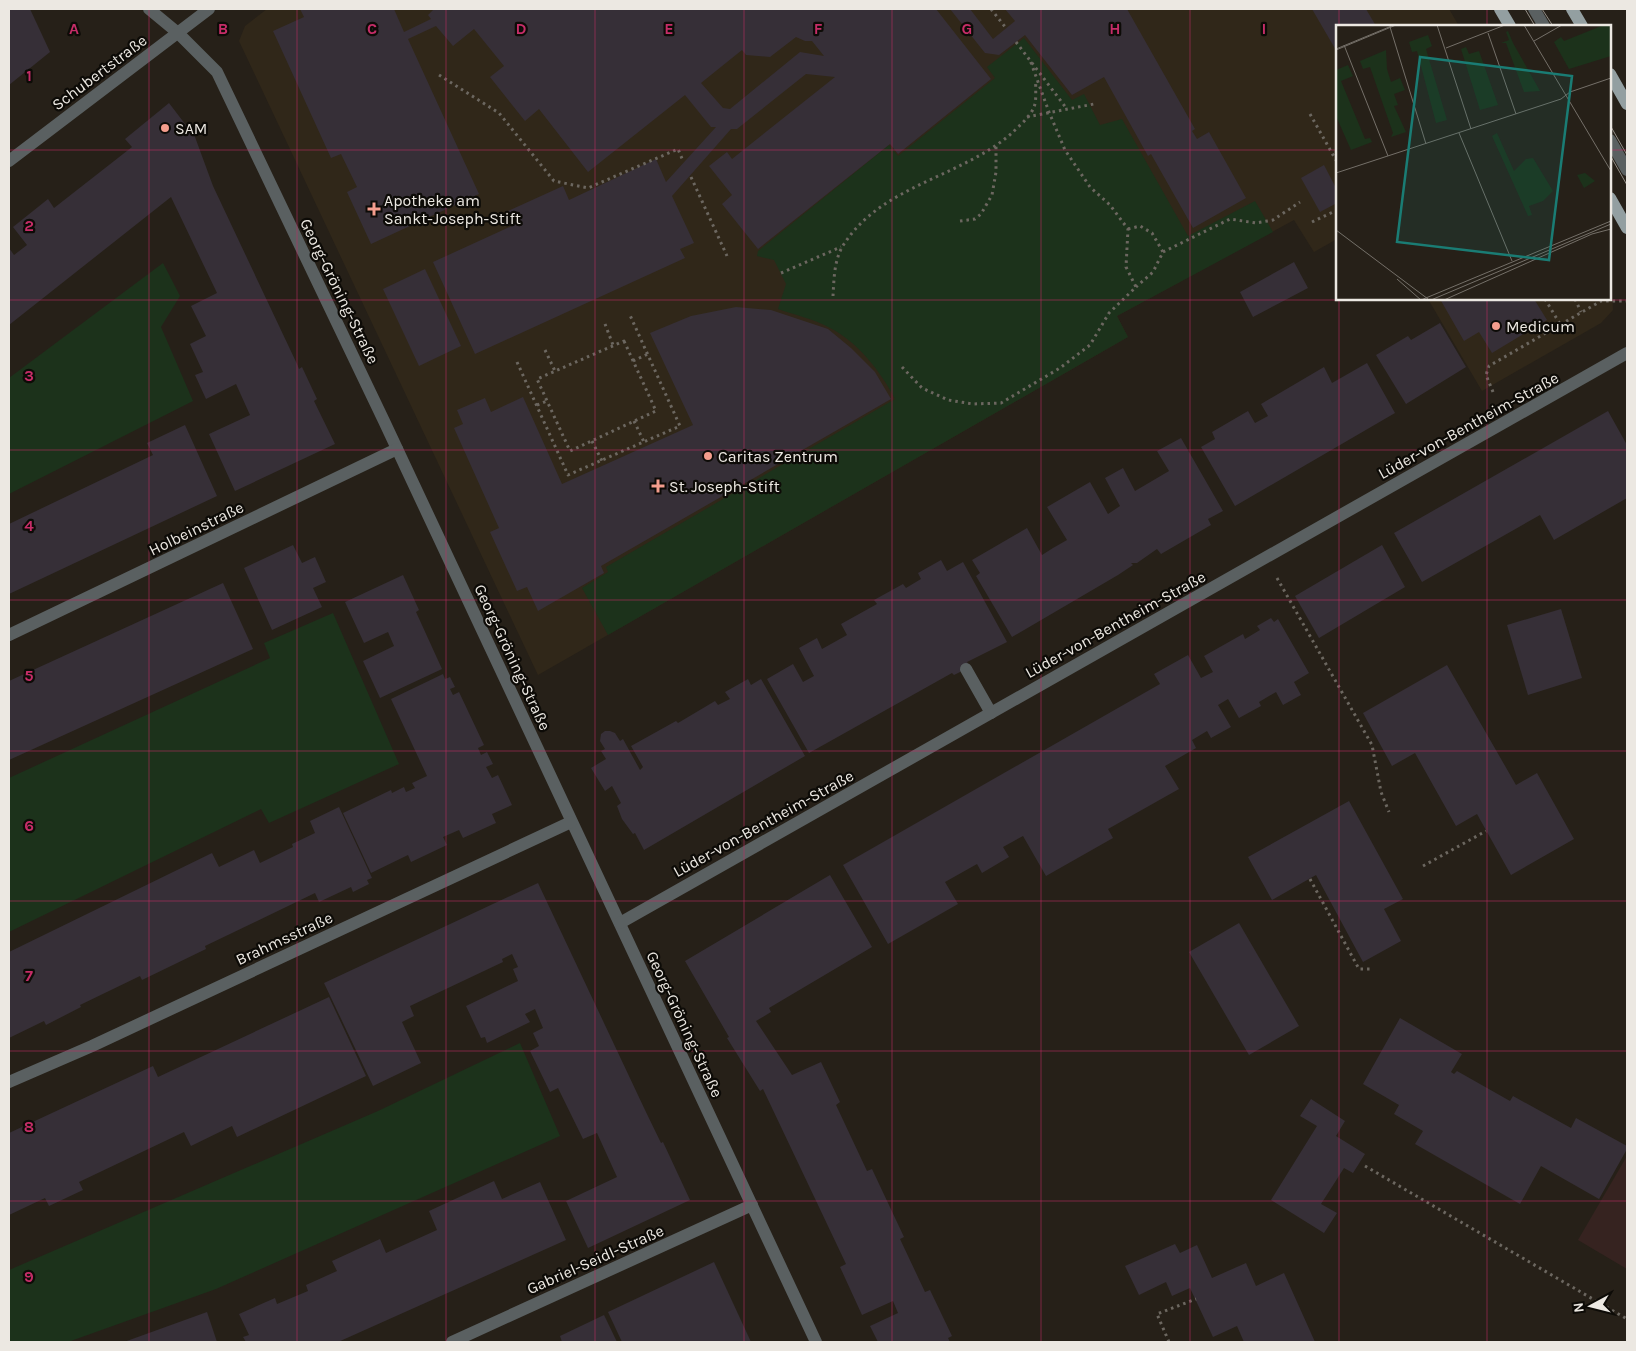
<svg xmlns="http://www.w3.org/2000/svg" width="1636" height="1351" font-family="Karla,sans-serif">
	<rect width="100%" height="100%" fill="#262018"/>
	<!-- built -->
	<g fill="#302719">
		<polygon points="267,9 1449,9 1459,26 1337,26 1337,239 1314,252 1294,220 1117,316 1128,337 538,675 239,41 245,26"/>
		<polygon points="1610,286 1612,291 1613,310 1601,323 1482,391 1428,299 1610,299"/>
	</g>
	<!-- education -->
	<polygon fill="#362320" points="1627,1156 1627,1269 1578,1240"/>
	<!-- green -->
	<g fill="#1c321b">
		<path d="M1024,38L1072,100L1084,94L1100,125L1122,119L1188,236L1255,201L1273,232L1117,316L1128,337L608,635L582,588L608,572L606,567L895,399C881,372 858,342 830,328C814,319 795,315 778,309L786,284L774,260L757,256L758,251L889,145L898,156L995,78L987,67Z"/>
		<polygon points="163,263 180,296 161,327 193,401 9,494 9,378"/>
		<polygon points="333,613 399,764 269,823 261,809 9,932 9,778 270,658 264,643"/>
		<polygon points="520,1043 560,1136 216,1289 68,1342 9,1342 9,1270 378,1111"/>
	</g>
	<!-- building -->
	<g fill="#362f37" fill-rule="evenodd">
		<polygon points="9,9 30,9 50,52 9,85"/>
		<path d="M300,9H394L404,32L431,19L428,15L434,9H936L991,79L898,154L890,144L758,249L722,204L732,195L709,166L727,152L732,159L835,77L806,74L737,129H731L672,196L694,243L680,249L685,258L475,354L433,262L514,225L508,211L563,186L569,200L656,159L666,182L716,127H711L685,95L588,172L539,109L525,121L490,77L504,66L474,29L453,46L436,26L408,39L479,194L371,244L347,192L357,187L341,154L331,158L273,31L304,17ZM796,37L805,41H812L824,56L800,52L730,109L723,108L701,83L742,50L746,55L770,57Z"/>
		<polygon points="950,9 970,9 993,39 1015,21 1005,9 1127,9 1195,129 1192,131 1197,139 1209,132 1246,198 1193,228 1151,154 1148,156 1104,77 1072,95 1025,35 999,55 985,53"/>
		<polygon points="1312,9 1366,9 1376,26 1337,26 1337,52"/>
		<polygon points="169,103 195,137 213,186 297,364 299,369 302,367 317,399 314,401 335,444 235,491 209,434 250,415 236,384 206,399 195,375 203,372 190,344 206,336 191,306 217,293 171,197 9,325 9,248 14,255 27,245 13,227 48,199 54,208 132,147 125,139"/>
		<polygon points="1324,165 1337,190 1337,203 1320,212 1301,178"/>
		<polygon points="1294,262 1308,288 1253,317 1240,292"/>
		<polygon points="425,269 461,346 419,366 383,289"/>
		<polygon points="1440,299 1534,299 1547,320 1492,353 1479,332 1464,341"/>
		<polygon points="736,307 771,310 828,329 851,348 875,372 891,399 601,566 604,573 538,611 527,587 517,591 490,532 499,528 454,428 463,424 457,410 485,398 491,412 523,397 562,484 693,425 650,333 691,316"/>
		<polygon points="1440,323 1466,367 1406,404 1376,355 1408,336 1411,340"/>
		<polygon points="1367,363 1395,413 1235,506 1201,447 1215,439 1212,432 1248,411 1255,423 1268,416 1261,404 1324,367 1332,383"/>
		<polygon points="1608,411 1627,445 1627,498 1554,540 1540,515 1422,582 1394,533"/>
		<polygon points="185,425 217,496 9,594 9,524 153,455 147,443"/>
		<polygon points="1181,438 1223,511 1208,519 1211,525 1161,554 1157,549 1137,563 1131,563 1133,565 1118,575 1012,637 976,576 980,573 972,560 1027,528 1042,555 1053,548 1067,540 1047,507 1090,482 1108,514 1120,506 1105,478 1123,468 1135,491 1169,471 1157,451"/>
		<polygon points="293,545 302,563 315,557 326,582 313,588 322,607 272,630 244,568"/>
		<polygon points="1382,545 1405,587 1319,638 1295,596"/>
		<polygon points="941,560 947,571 963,562 1007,642 967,662 970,667 954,675 952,673 809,753 767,679 793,664 803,682 814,676 799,648 817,638 822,649 847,635 841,624 877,604 874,600 903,584 906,588 921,579 918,573"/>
		<polygon points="403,575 419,610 416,612 442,669 380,698 363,661 394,646 388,632 364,643 345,602"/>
		<polygon points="223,583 253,649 9,760 9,681"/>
		<polygon points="1561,609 1582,678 1528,695 1507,625"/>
		<polygon points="1271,618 1274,622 1278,619 1309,673 1294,682 1301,695 1283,705 1276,692 1259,702 1261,706 1239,718 1228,699 1218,705 1231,727 1211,738 1207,731 1192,740 1196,748 1165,766 1179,789 1108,829 1113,838 1046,876 1023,836 1003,847 1009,857 982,873 977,864 945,882 958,904 888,944 843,865 1160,684 1154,674 1188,655 1201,678 1213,672 1204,656 1243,634 1245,639 1260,630 1257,626"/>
		<polygon points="1447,665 1516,785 1537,773 1574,839 1511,875 1477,814 1456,826 1415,753 1392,766 1363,713"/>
		<polygon points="443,674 445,679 450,677 455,687 450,689 453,695 459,692 484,745 478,748 481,755 487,752 493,764 486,767 492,778 498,775 512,805 492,814 496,823 463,838 459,830 443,837 447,845 411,862 408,855 371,873 343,813 391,790 392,793 404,787 406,792 415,788 412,783 427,776 391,699"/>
		<polygon points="748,679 751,685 761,679 805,756 644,850 635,833 633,834 622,819 617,806 621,803 612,786 605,791 591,768 606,759 601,751 605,749 600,741 601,734 605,731 610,731 615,733 620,741 623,739 640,770 643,767 631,746 676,721 678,723 715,701 718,705 730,699 725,692"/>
		<polygon points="1349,801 1403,899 1384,909 1401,941 1363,962 1316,875 1272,900 1248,857"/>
		<polygon points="339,807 372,878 367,880 369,884 353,892 351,887 319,902 315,893 205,946 206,949 142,980 140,976 80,1005 81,1007 46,1025 44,1021 9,1038 9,952 212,853 219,867 254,850 260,863 293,847 292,844 315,833 310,821"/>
		<polygon points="830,875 872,947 769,1008 771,1012 756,1021 792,1075 821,1062 840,1102 836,1105 867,1171 872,1169 904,1237 900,1239 925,1292 930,1290 952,1336 948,1338 950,1342 878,1342 870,1326 898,1313 893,1301 862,1315 840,1267 846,1264 763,1089 760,1091 727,1038 729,1037 685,961"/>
		<polygon points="538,883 645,1110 661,1143 663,1142 690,1200 588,1248 566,1201 617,1177 597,1133 583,1139 558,1088 550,1092 530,1051 539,1046 533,1033 543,1028 535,1009 525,1014 530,1022 487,1043 485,1037 481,1038 466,1006 518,981 513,969 518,967 512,954 502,959 503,962 410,1006 414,1016 402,1022 421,1063 373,1086 324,983"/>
		<polygon points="1239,923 1299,1026 1249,1055 1189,952"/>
		<polygon points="329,997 366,1076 237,1137 232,1126 191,1146 184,1132 79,1182 83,1190 49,1206 45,1198 9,1215 9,1133 153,1066 158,1077"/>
		<polygon points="1400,1018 1462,1054 1451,1072 1454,1074 1457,1071 1510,1101 1513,1096 1571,1128 1576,1118 1627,1146 1627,1149 1599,1199 1541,1166 1520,1204 1415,1144 1423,1131 1394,1114 1399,1105 1363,1084"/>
		<polygon points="1311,1099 1345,1121 1336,1136 1365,1154 1353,1173 1344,1168 1321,1204 1337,1213 1324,1233 1271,1200 1317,1126 1300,1116"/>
		<polygon points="494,1181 502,1199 540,1182 566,1240 338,1342 246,1342 243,1337 249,1335 239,1314 275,1298 277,1304 308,1291 306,1285 337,1271 332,1261 380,1239 386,1253 437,1230 429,1211"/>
		<polygon points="1175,1244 1180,1253 1197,1245 1212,1278 1246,1263 1256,1286 1284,1273 1315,1342 1244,1342 1237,1326 1213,1337 1190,1288 1172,1296 1166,1282 1139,1295 1125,1266"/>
		<polygon points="714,1262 751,1342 622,1342 608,1312"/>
		<polygon points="207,1312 217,1342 124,1342"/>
		<polygon points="604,1315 617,1342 562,1342 560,1336"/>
	</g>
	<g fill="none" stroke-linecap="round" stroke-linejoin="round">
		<!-- path -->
		<g stroke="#6c6760" stroke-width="3" stroke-dasharray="2.5 4" stroke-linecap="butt">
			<polyline points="991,9 1006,28"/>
			<polyline points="1016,42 1067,109"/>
			<polyline points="439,75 499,113 554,181 588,188 678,149 683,161"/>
			<polyline points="1310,114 1337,162"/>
			<polyline points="1027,117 1094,104"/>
			<polyline points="691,177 727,256"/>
			<polyline points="960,221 975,219 981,214 992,195 996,172 996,146"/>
			<polyline points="1312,222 1337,210"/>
			<polyline points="1128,229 1140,226 1152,233 1163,252 1153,272 1136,287"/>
			<polyline points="1163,252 1230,219 1256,223 1273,220 1300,202"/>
			<polyline points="781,273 841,247"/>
			<path d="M833,296C834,279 834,259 844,244C882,185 962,177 1012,133C1019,126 1030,117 1034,107C1037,100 1035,88 1036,81"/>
			<polyline points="1545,299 1560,324"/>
			<polyline points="1575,299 1581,312"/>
			<polyline points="605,324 613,345"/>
			<polygon points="624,341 656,411 570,451 537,379"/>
			<polyline points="545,350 555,371"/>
			<polyline points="633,361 648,354"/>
			<polyline points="517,362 568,475 680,426 629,313"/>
			<polyline points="902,367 922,388 948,400 973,404 1001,403 1060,368 1090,345 1109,313 1136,287 1126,267 1128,229 1110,205 1090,187 1065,150 1049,112 1030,60"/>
			<polyline points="1493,392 1486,375 1489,366 1601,301 1627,301"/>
			<polyline points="537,405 547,401"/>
			<polyline points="634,421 644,442"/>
			<polyline points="592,441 602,461"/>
			<polyline points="1277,578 1372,745 1381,792 1389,812"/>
			<polyline points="1423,866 1486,831"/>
			<polyline points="1310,879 1359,969 1372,969"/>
			<polyline points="1365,1166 1627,1319"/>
			<polyline points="1169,1342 1157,1314 1196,1299"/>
		</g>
		<!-- minor -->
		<g stroke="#5a6061" stroke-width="12">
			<polyline points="149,9 178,33 217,72 384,421 816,1342"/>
			<polyline points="1534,9 1544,26"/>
			<polyline points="1610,140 1627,170"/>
			<polyline points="9,161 209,9"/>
			<polyline points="9,635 397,449"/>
			<polyline points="966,669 991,713"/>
			<polyline points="620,923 1627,353"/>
			<polyline points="9,1082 92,1046 571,822"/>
			<polyline points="452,1342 752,1205"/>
		</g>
		<!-- major -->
		<g stroke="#939fa1" stroke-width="12">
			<polyline points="1500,9 1510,26"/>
			<polyline points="1572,9 1582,26"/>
			<polyline points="1610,74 1627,104"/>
			<polyline points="1610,198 1627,228"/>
		</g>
		<!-- tram -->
		<g stroke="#928d86" stroke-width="1">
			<polyline points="1525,9 1535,26"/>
			<polyline points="1542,9 1553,26"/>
			<polyline points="1610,125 1627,155"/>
			<polyline points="1610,155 1627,185"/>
		</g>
	</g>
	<!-- grid -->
	<path fill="none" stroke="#c62d68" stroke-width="1" stroke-opacity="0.55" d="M149,9V1342M297,9V1342M446,9V1342M595,9V1342M744,9V1342M892,9V1342M1041,9V1342M1190,9V1342M1339,9V26M1487,9V26M9,150H1337M1610,150H1627M1339,299V1342M1487,299V1342M9,300H1627M9,450H1627M9,600H1627M9,751H1627M9,901H1627M9,1051H1627M9,1201H1627"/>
	<!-- markers -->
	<g fill="#f49d8d" stroke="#0d0b07" stroke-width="2">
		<circle cx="165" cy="128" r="5"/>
		<path d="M371.5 201.5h5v5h5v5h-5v5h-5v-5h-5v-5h5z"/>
		<circle cx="1496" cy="326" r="5"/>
		<circle cx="708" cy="456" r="5"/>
		<path d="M655.5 478.5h5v5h5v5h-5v5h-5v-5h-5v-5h5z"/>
	</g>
	<g text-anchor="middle" stroke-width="4.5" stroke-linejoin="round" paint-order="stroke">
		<!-- street labels -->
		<g font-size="16" fill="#ece8e2" stroke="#0d0b07">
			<text transform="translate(99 72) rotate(-37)" y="6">Schubertstraße</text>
			<text transform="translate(340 291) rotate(64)" y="6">Georg-Gröning-Straße</text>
			<text transform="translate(1468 425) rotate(-29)" y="6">Lüder-von-Bentheim-Straße</text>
			<text transform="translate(196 528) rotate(-26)" y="6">Holbeinstraße</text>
			<text transform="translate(1115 624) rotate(-29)" y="6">Lüder-von-Bentheim-Straße</text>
			<text transform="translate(513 657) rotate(65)" y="6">Georg-Gröning-Straße</text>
			<text transform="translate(763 823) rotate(-29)" y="6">Lüder-von-Bentheim-Straße</text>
			<text transform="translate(284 938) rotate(-25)" y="6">Brahmsstraße</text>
			<text transform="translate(685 1024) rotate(65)" y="6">Georg-Gröning-Straße</text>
			<text transform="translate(595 1259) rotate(-24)" y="6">Gabriel-Seidl-Straße</text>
		</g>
		<!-- poi labels -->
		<g font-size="16" fill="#ece8e2" stroke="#0d0b07" text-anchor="start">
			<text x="175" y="134">SAM</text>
			<text x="384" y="206">Apotheke am<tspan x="384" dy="18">Sankt-Joseph-Stift</tspan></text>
			<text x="1506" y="332">Medicum</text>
			<text x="718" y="462">Caritas Zentrum</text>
			<text x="669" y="492">St. Joseph-Stift</text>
		</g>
	</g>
	<!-- overview -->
	<g transform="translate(1336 25)">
		<rect width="275" height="275" fill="#262018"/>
		<path d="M268,0H275V31L233,44L218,17L225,12L228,16ZM172,6L177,18L204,66L188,67L170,18H165L173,15L170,7ZM92,10L96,21L90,24L111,95L100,98L81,26L76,27L73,17ZM130,22L133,29L143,26L162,80L144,85L125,24ZM50,25L51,44L55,57L64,53L69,65L58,69L62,80L58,81L70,107L55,112L57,108L34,42L27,44L24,36ZM12,40L17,51L5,56L29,114L34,113L36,117L15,125L0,91V45ZM161,108L178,146L190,134L197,133L217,166L207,176L193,181L196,190L192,191L156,111ZM249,148L259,156L248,163L241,150Z" fill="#1c321b"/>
		<path fill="none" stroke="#757069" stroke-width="1" d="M101,0L135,104M188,0L275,146M54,2L90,119M152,8L180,89M198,16L226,0M8,20L52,131M110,23L169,0M0,24L58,0M0,25L60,0M123,108L176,236M0,148L225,74L234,67L275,53M0,205L92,274M61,254L85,275M85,275L275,196M95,275L275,199M108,275L256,209L275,204"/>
		<path fill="#1a7c74" fill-opacity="0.15" stroke="#1a7c74" stroke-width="2.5" d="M84,32L236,51L213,235L61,217Z"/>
		<rect width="275" height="275" fill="none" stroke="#ece8e2" stroke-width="2.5"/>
	</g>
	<g font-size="16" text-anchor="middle" font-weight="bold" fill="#c62d68" stroke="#0d0b07" stroke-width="4.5" stroke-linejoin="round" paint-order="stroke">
		<text x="74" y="34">A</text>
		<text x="223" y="34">B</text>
		<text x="372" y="34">C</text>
		<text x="521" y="34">D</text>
		<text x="669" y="34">E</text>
		<text x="818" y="34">F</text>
		<text x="967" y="34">G</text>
		<text x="1115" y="34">H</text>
		<text x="1264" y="34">I</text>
		<text x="29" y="81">1</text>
		<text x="29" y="231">2</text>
		<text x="29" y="381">3</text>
		<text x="29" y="531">4</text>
		<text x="29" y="681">5</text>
		<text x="29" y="831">6</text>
		<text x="29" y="981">7</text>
		<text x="29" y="1132">8</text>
		<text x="29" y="1282">9</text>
	</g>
	<!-- border -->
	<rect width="1636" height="1351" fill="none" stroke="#ece8e2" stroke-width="20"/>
	<!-- north arrow -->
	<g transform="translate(1591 1306) rotate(263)" stroke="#0d0b07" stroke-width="4" paint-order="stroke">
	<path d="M0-4L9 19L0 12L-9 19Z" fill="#ece8e2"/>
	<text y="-8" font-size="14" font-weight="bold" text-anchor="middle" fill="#ece8e2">N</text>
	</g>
</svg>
